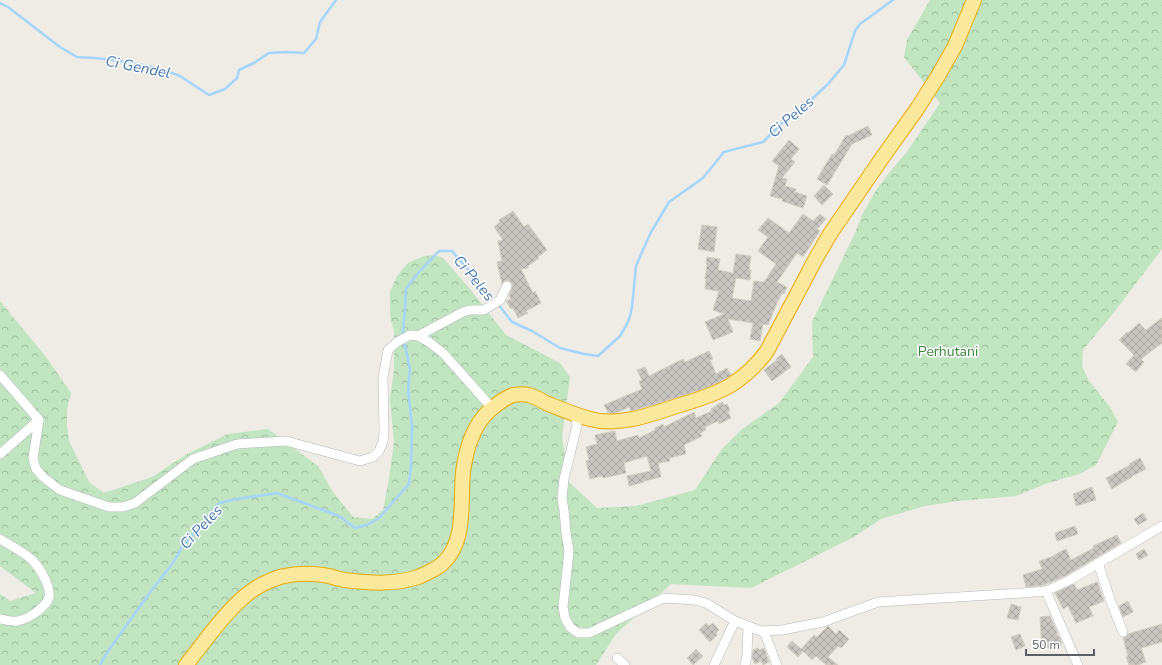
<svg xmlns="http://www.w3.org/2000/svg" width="1162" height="665" font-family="'Nunito Sans',sans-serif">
	<defs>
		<pattern id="forest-crowns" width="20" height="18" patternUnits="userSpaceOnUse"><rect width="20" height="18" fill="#c1e5c1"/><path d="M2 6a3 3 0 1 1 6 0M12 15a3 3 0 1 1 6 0" fill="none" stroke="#a0bda0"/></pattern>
		<pattern id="building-cross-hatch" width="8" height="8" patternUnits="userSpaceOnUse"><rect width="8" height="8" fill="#c9c6c1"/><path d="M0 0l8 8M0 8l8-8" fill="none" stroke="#a6a4a0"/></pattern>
	</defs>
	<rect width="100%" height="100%" fill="#eeece4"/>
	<!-- forest -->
	<polygon fill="url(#forest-crowns)" points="930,0 1162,0 1162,249 1115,311 1083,350 1082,366 1089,381 1110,407 1118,422 1096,465 1079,474 1048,483 1016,496 958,501 925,506 881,519 854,537 751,588 671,584 616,634 596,665 0,665 0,594 10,601 36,593 0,566 0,301 46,357 71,393 67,409 67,425 69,441 89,482 104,493 152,477 187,454 228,434 268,429 318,466 333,492 353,517 372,519 383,510 389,479 394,442 390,399 394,369 394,330 391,322 390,312 390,292 397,276 408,263 417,259 425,256 434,255 443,258 470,289 506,335 560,363 570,377 562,437 569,482 597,508 636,506 695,490 721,450 741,430 779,403 813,357 812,322 855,233 862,215 875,192 887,175 906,153 940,103 904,57 907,40"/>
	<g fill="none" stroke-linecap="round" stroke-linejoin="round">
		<!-- stream -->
		<g stroke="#a5d4fc" stroke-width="2.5">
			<polyline points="0,3 8,7 60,47 77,57 95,58 113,60 148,66 164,70 180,76 209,95 225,89 237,78 239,70 254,63 269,53 286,52 304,53 316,39 320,22 336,0"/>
			<polyline points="498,304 512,322 532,331 560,348 584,354 598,356 620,336 627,324 630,316 632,307 636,266 650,234 669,202 703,178 724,152 763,142 781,124 796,114 828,84 844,65 855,31 860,24 893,0"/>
			<polyline points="404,336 403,331 405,309 406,289 418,273 439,251 452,251 494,300"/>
			<polyline points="100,665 108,651 151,591 173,563 182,547 219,503 237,499 277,493 339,516 355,528 367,525 379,518 409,484 411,465 412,427 408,389 410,369 404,341"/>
		</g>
	</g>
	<!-- building -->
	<g fill="url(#building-cross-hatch)" stroke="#d2cec2">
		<polygon points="868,126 872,135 852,144 827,185 817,179 832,154 834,155 846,135 848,136"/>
		<polygon points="789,140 799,149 791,159 795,162 782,178 787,179 785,186 796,189 795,192 807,196 803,208 782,201 783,199 770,196 779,166 772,161"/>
		<polygon points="824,185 833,194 822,205 814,196"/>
		<polygon points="513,211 524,227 528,224 547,250 538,257 539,258 528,266 528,268 521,269 533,293 535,291 541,303 526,311 528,313 518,318 513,308 511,309 506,301 511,299 509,296 512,288 512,283 507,280 504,281 502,284 497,262 502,261 498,241 503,240 494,227 500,222 499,220"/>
		<polygon points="803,214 813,221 820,214 826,219 817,229 820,231 803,257 797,253 777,282 787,287 784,294 782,293 777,303 768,325 763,324 760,341 750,339 753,323 728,319 733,332 713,340 705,322 724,314 713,310 719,291 705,289 706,279 705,279 707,264 706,264 707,257 720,259 718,270 733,273 736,254 751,256 749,270 751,270 750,280 736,278 732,298 751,301 754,281 764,282 776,264 758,251 768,237 758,230 768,218 789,233"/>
		<polygon points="702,225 717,227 714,252 698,249"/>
		<polygon points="1162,318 1162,343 1141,359 1144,362 1136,372 1126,364 1134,355 1119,340 1127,332 1128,333 1139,323 1146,330"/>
		<polygon points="709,351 713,359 710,360 716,374 727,368 731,375 720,382 703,389 656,404 631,411 629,407 616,413 608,413 604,405 642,389 639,381 642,380 637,370 645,367 649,376 683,359 685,362"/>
		<polygon points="782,354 791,367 772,381 764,370 777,360 776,359"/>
		<polygon points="722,402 724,405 727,404 730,410 728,412 731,418 719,424 718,421 705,427 706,430 700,433 702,436 684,445 686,454 669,458 670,461 658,463 661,477 644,481 644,482 629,486 627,476 651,471 647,456 624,463 626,473 603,478 602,476 590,479 586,461 589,460 586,447 597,444 595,435 615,431 617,441 638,435 639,438 655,430 655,428 663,424 664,427 694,412 696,418 712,411 711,409"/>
		<polygon points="1140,458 1146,469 1132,476 1132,477 1112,489 1106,478 1130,465 1129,464"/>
		<polygon points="1092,487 1096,500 1076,506 1073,494"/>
		<polygon points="1143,513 1147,520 1138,525 1134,519"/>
		<polygon points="1075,526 1078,534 1057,541 1055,533"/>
		<polygon points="1117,535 1121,543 1067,575 1044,585 1026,587 1023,575 1042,569 1039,561 1054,556 1054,555 1066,549 1071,560 1094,548 1093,546"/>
		<polygon points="1144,549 1148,555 1139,560 1136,554"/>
		<polygon points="1097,582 1104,601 1089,607 1093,616 1076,623 1068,606 1063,609 1055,593 1074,584 1077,590"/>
		<polygon points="1128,601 1133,612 1123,617 1119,606"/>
		<polygon points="1011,604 1021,607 1018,620 1007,618"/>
		<polygon points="1050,616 1057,632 1057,635 1058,635 1061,640 1061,647 1042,648 1040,617"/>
		<polygon points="706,623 709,626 713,623 719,630 716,633 717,635 710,642 699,630"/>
		<polygon points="1162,624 1162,642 1141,648 1146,662 1138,665 1129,665 1126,657 1128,656 1123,638 1126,637 1128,634"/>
		<polygon points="828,626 836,634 839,630 849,639 841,648 838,646 828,657 838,665 826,665 816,656 812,660 803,651 798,657 787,647 792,641 801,649 814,635 817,637"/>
		<polygon points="1020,634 1025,646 1016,650 1011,637"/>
		<polygon points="758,648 759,650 764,648 769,662 763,665 761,661 755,664 752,658 753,650"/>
		<polygon points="696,649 703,656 693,665 687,658"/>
	</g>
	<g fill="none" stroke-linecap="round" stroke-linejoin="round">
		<!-- minor casing -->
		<g stroke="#b6b9bd" stroke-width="10">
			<g id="minor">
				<polyline points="418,336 463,312 470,310 484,310 500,300 507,286"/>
				<polyline points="0,375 39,420 33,458 36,469 43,477 60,490 109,507 123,507 135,503 193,459 237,444 286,441 360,461 373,457 379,451 383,442 384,432 383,378 388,350 397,342 410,335 418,336 429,342 444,354 492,408"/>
				<polyline points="576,415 577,425 564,479 562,498 564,510 566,533 569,551 563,607 565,618 570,627 578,633 589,633 664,598 694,600 706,603 735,621 761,631 765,634 777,665"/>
				<polyline points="0,454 39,420"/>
				<path d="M0,539C9,545 26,553 33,561C40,568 51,587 49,597C46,608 28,619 18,621C13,622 6,620 0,619"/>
				<polyline points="1098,563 1111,602 1123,632"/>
				<polyline points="1046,591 1078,665"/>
				<polyline points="761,631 782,630 823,622 878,602 1022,593 1046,591 1070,580 1162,526"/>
				<polyline points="617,658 625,665"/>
				<polyline points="714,665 735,621"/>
				<polyline points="745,665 747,655 748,626"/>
			</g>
		</g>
		<!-- trunk casing -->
		<g stroke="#eaa808" stroke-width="16">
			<path id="trunk" d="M186,665C206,640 234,598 263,584C281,574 302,572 323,575C331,576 338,579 345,580C370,583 394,585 418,577C427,573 435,570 442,564C467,542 460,502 463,472C466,449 473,425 490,410C497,404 505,398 513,395C518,394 524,394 529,395C535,397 541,400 546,403C561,409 575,415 590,419C620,427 652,414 680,405C697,400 716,394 731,385C745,376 757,365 767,351L815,260L830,234L882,158L917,109L938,76L955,46L974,0"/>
		</g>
		<!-- minor -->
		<use href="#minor" stroke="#fff" stroke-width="9"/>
		<!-- trunk -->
		<use href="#trunk" stroke="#fae99c" stroke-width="14"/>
	</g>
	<g text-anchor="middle" stroke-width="3" stroke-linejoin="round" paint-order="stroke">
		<!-- park labels -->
		<g font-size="14" fill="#38863e" stroke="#fff">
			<text x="948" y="356">Perhutani</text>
		</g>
		<!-- water labels -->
		<g font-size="15" font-style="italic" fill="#4275ae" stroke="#fff">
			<text transform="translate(138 67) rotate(11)" y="5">Ci Gendel</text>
			<text transform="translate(791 117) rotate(-41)" y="5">Ci Peles</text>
			<text transform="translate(474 278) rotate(50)" y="5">Ci Peles</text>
			<text transform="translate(201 527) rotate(-47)" y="5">Ci Peles</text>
		</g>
	</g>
	<!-- scale -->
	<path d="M1026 649v6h68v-6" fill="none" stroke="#5c5f64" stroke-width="2"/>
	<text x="1032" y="649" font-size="12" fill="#5c5f64" stroke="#ffffff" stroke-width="3" paint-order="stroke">50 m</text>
</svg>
